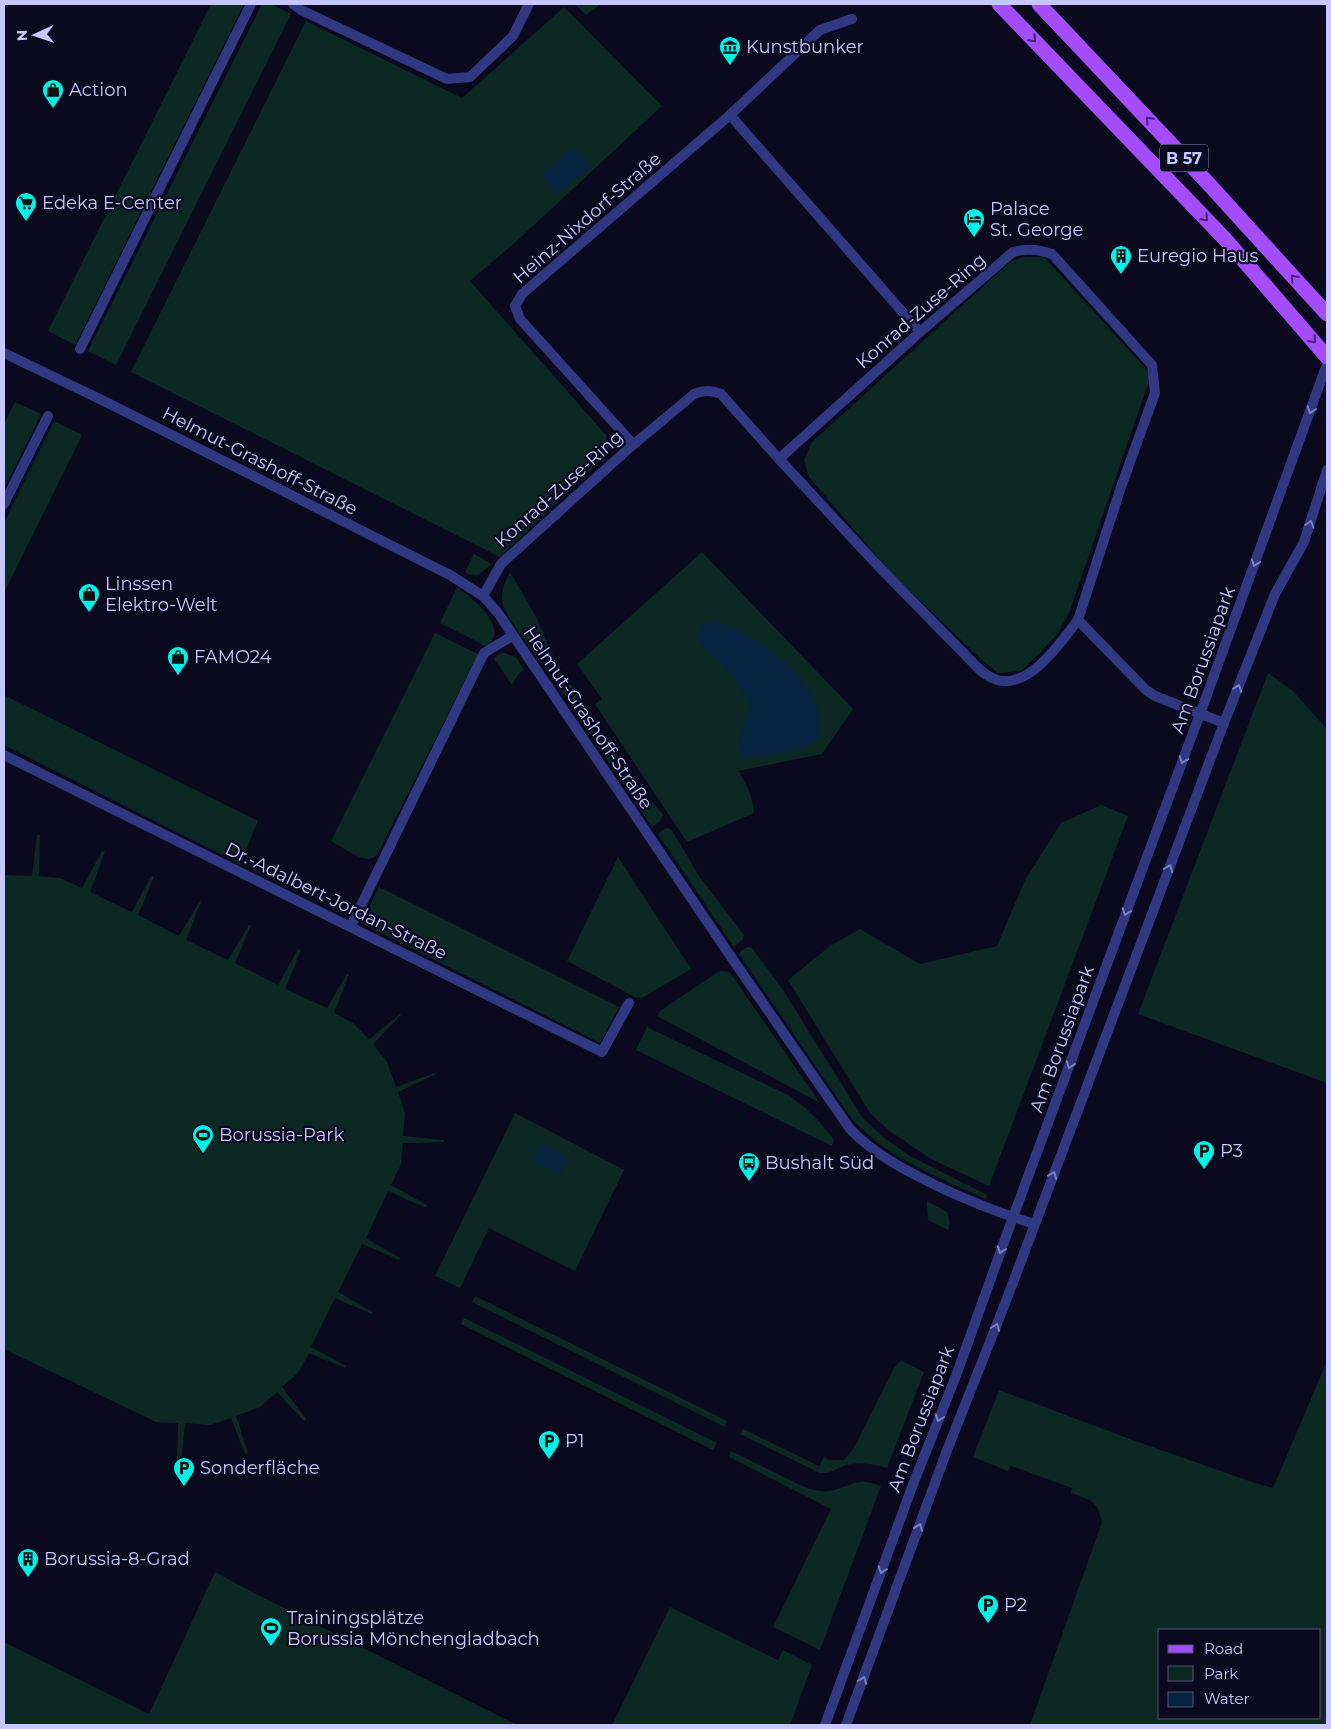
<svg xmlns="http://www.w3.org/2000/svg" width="1331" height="1729" font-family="Montserrat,sans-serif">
	<rect width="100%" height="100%" fill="#0a091d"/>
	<!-- green -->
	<g fill="#0c2823" fill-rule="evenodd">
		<polygon points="211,4 244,4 75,345 48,331"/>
		<polygon points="262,4 271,4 291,14 116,365 88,351"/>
		<polygon points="575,4 601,4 586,15"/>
		<polygon points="564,7 662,106 519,239 470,281 606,435 605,454 591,470 500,557 131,372 306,21 462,98"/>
		<polygon points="1023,257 1044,257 1146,369 1149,376 1148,384 1069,613 1058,633 1041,652 1021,671 998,673 982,660 891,573 809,477 804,460 812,442 1010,262"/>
		<polygon points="15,402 41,414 4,489 4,424"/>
		<polygon points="54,421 82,435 4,593 4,523"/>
		<path d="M702,552L853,709L822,754L738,771C748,786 752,795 754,813L687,842L595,704L602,699L577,664Z"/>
		<polygon points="474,554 492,564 478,575 468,574 465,572"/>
		<path d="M510,572L535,615L553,655L540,662C532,649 504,615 502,602C501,592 505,581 510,572Z"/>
		<path d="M457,587C471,598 512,628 486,646L440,623Z"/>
		<path d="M435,633L478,654L378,853C369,869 343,847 331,841Z"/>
		<polygon points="504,653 516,657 524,670 519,673 512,685 494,659 499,654"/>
		<polygon points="549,667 559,667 634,780 663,815 659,822 652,827 546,669"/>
		<polygon points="1268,673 1292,690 1327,729 1327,1083 1138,1014"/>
		<polygon points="4,695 258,821 240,864 4,745"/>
		<polygon points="1101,805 1128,816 989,1186 931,1159 887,1129 870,1113 788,980 830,946 860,929 920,964 997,946 1025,880 1061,823"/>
		<polygon points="666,828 671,829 699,876 744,935 743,939 734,947 658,834"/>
		<polygon points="37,834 40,835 39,876 60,878 82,888 102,851 105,852 90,892 132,912 151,876 154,877 138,915 179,936 200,901 201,902 186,940 228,960 249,925 251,925 235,963 278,985 298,949 301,950 285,989 327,1008 347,974 349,974 334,1013 353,1023 369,1039 400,1014 401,1015 373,1044 387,1062 396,1087 435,1073 436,1074 398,1092 405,1113 403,1136 444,1140 444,1142 403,1143 401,1164 391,1185 427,1205 426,1208 388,1191 366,1238 400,1258 399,1260 362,1244 338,1292 373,1312 372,1314 335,1298 311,1347 347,1366 345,1368 309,1353 298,1373 282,1387 306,1419 304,1421 277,1392 260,1407 236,1416 248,1453 245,1454 231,1418 210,1425 185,1423 181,1465 177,1464 178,1423 156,1422 4,1349 4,876 8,875 32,876"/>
		<polygon points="618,857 691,969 642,998 635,997 567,961"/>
		<polygon points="379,887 619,1007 600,1043 361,923"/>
		<path d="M747,947L752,948L783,990L862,1117L883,1137L910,1156L987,1195L986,1199C938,1177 887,1158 851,1118L739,954L741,951Z"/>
		<polygon points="722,971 729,972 733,977 820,1103 657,1016 661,1010 718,972"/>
		<path d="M647,1027L790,1096C810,1111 819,1120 834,1140L832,1146L636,1050Z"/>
		<polygon points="515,1113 624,1170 575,1271 489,1228 460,1288 435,1276"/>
		<polygon points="927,1201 947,1212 950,1223 948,1230 928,1220"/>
		<polygon points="475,1296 727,1421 725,1427 472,1302"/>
		<polygon points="464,1318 717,1443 713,1450 461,1324"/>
		<path d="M902,1361L924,1372L887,1468C874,1464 861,1462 847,1465C837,1468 831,1474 820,1473L740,1434L743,1429L819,1466L824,1457L830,1460H844L854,1448L894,1368L898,1363Z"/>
		<path d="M1327,1361V1725H1030L1102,1522C1097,1500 1091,1500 1071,1493L1072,1488L1011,1466L1008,1471L973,1457L999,1390L1130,1439L1249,1481L1273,1488ZM1160,1630H1320V1718H1160Z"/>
		<path d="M731,1451L802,1486C812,1490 824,1493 834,1490C855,1484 858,1477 881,1486L820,1650L773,1627L831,1509L729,1457Z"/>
		<polygon points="215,1572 256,1594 517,1725 4,1725 4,1642 149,1714"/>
		<polygon points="670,1607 778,1660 783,1650 812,1665 790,1725 612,1725"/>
	</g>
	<!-- water -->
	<g fill="#062340">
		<polygon points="573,147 591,166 558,194 541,175"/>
		<path d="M713,620C729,626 748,634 762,644C783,658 812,687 819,711C821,719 818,730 818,739L803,749L783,753L743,757L738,752V744L750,704L734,677L709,654L697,640L699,626Z"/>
		<polygon points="543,1144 569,1158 560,1174 532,1161 540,1145"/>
	</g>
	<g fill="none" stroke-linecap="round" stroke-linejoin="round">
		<!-- street -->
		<g stroke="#2f3881" stroke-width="10">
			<polyline points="293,4 301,10 447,79 470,77 513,36 529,4"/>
			<polyline points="730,115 920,332"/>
			<polyline points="80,349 251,4"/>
			<path d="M4,353L108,403L450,575L483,596L498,613L729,954L850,1129C875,1155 905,1170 937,1186C969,1201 1001,1214 1035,1224"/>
			<polyline points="633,444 520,319 515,306 522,294 730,115 820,30 852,19"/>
			<polyline points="4,504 48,416"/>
			<path d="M483,596L501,564L627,450L694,394C705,390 710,390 721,394L779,459"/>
			<path d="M1078,620C1061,642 1030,689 997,680C991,678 985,674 980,670L881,569L779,459L920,332L1013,252C1027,248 1039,249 1052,254L1152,365L1155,393L1121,487L1078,620L1146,690L1155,696L1224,723"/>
			<polyline points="4,755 602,1052 629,1003"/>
			<polyline points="351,926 484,653 512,636"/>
			<polyline points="825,1725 912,1487 957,1373 1013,1217 1200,714 1327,364"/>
			<polyline points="846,1725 946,1453 1006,1301 1224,723 1275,594 1304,542 1327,470"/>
		</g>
		<!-- primary -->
		<g stroke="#a34dff" stroke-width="15">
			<polyline points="999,4 1225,239 1327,357"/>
			<polyline points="1039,4 1206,181 1327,314"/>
		</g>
	</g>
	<!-- one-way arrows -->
	<defs><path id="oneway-chevron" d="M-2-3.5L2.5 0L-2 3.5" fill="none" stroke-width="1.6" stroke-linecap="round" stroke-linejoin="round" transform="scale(1.25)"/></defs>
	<g stroke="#472477">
		<use href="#oneway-chevron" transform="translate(1033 39) rotate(46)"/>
		<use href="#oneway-chevron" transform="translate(1149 120) rotate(-133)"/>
		<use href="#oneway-chevron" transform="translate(1205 218) rotate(46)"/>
		<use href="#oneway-chevron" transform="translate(1294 278) rotate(-132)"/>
		<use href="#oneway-chevron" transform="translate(1313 340) rotate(49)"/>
	</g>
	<g stroke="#7a80c0">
		<use href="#oneway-chevron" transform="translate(1311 410) rotate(110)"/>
		<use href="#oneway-chevron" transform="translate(1310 524) rotate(-72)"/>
		<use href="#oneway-chevron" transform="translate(1255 563) rotate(110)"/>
		<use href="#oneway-chevron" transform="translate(1238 688) rotate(-69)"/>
		<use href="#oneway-chevron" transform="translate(1183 760) rotate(110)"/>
		<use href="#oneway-chevron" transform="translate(1169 868) rotate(-69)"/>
		<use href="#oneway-chevron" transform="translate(1126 912) rotate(110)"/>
		<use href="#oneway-chevron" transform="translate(1070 1065) rotate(110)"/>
		<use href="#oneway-chevron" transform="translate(1053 1175) rotate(-69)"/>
		<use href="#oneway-chevron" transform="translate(1001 1250) rotate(110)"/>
		<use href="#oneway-chevron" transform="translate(996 1327) rotate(-69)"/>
		<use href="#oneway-chevron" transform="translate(939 1418) rotate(111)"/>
		<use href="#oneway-chevron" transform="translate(919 1527) rotate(-70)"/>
		<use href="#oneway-chevron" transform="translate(882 1570) rotate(110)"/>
		<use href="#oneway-chevron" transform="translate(863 1680) rotate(-70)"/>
	</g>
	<!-- icons -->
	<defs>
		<g id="museum-pin" transform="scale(1.125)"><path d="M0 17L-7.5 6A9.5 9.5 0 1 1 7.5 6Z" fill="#00f1e6" stroke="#0a091d"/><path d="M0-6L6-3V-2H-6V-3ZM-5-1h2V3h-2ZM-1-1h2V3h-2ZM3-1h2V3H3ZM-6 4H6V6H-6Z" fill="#111"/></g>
		<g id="shop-pin" transform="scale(1.125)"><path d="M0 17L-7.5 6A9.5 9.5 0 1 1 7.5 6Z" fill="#00f1e6" stroke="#0a091d"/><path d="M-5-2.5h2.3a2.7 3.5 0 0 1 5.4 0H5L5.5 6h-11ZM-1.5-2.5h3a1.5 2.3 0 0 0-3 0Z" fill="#111"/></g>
		<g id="supermarket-pin" transform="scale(1.125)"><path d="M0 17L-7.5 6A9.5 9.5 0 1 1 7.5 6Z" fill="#00f1e6" stroke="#0a091d"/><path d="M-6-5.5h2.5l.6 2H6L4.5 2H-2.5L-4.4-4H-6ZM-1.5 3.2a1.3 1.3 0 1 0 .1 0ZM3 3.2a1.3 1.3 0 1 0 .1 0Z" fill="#111"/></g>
		<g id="hotel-pin" transform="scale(1.125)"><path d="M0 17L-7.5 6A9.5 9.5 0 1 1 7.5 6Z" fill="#00f1e6" stroke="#0a091d"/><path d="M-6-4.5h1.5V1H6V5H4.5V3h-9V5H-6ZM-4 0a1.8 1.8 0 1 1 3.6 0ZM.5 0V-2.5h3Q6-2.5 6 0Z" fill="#111"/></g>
		<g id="building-pin" transform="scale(1.125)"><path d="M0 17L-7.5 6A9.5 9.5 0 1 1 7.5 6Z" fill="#00f1e6" stroke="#0a091d"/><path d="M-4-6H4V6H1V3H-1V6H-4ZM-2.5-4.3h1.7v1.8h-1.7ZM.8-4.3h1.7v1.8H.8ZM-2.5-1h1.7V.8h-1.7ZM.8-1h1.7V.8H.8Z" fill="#111"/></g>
		<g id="stadium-pin" transform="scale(1.125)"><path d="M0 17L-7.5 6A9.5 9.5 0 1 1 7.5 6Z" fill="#00f1e6" stroke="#0a091d"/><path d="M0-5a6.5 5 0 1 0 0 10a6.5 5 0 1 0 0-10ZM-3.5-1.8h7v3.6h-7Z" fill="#111"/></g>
		<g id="parking-pin" transform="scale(1.125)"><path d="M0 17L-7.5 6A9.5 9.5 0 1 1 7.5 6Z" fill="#00f1e6" stroke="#0a091d"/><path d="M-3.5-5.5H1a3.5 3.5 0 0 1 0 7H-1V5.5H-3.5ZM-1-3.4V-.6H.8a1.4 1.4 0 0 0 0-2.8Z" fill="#111"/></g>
		<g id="bus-pin" transform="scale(1.125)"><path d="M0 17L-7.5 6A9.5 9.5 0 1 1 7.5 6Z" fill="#00f1e6" stroke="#0a091d"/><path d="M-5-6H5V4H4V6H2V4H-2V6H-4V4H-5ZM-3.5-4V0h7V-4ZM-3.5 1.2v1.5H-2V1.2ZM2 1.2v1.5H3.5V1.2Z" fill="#111"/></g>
	</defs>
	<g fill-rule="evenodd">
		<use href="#museum-pin" x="730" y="47"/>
		<use href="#shop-pin" x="53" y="90"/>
		<use href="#supermarket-pin" x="26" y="203"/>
		<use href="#hotel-pin" x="974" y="219"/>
		<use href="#building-pin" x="1121" y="256"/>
		<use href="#shop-pin" x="89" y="594"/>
		<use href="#shop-pin" x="178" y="657"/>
		<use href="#stadium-pin" x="203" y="1135"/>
		<use href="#parking-pin" x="1204" y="1151"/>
		<use href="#bus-pin" x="749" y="1163"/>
		<use href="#parking-pin" x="549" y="1441"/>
		<use href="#parking-pin" x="184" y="1468"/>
		<use href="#building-pin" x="28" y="1559"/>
		<use href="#parking-pin" x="988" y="1605"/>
		<use href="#stadium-pin" x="271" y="1628"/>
	</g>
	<g text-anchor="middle" stroke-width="4.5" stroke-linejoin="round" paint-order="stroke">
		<!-- shield labels -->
		<rect fill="#0a091d" stroke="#8e8ebb" stroke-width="1" x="1160" y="144.5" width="48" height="27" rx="4"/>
		<g font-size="16" font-weight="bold" fill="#c6c7ff">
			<text x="1184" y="164">B 57</text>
		</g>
		<!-- poi labels -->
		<g font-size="18" fill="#c6c7ff" stroke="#0a091d" text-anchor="start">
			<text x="746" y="53">Kunstbunker</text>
			<text x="69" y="96">Action</text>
			<text x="42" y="209">Edeka E-Center</text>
			<text x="990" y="215">Palace<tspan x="990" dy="21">St. George</tspan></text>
			<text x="1137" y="262">Euregio Haus</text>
			<text x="105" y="590">Linssen<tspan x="105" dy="21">Elektro-Welt</tspan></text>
			<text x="194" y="663">FAMO24</text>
			<text x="219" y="1141">Borussia-Park</text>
			<text x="1220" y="1157">P3</text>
			<text x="765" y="1169">Bushalt Süd</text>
			<text x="565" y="1447">P1</text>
			<text x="200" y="1474">Sonderfläche</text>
			<text x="44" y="1565">Borussia-8-Grad</text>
			<text x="1004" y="1611">P2</text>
			<text x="287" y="1624">Trainingsplätze<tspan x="287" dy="21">Borussia Mönchengladbach</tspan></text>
		</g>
		<!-- street labels -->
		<g font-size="18" fill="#c6c7ff" stroke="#0a091d">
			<text transform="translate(587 218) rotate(-41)" y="6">Heinz-Nixdorf-Straße</text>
			<text transform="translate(921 311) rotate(-41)" y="6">Konrad-Zuse-Ring</text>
			<text transform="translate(260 461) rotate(27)" y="6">Helmut-Grashoff-Straße</text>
			<text transform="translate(559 489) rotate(-42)" y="6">Konrad-Zuse-Ring</text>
			<text transform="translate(1203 660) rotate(-70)" y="6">Am Borussiapark</text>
			<text transform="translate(588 718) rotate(56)" y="6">Helmut-Grashoff-Straße</text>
			<text transform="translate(336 901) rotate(26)" y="6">Dr.-Adalbert-Jordan-Straße</text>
			<text transform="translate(1062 1039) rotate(-70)" y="6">Am Borussiapark</text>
			<text transform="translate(921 1419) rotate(-69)" y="6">Am Borussiapark</text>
		</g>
	</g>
	<!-- border -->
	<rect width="1331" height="1729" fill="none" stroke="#c6c7ff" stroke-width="10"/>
	<!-- legend -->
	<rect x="1158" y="1629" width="162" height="90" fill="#0a091d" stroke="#555577"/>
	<rect x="1168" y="1645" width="25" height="8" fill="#a34dff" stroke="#555577"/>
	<text x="1204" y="1654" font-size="15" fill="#c6c7ff">Road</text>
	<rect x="1168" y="1666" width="25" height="15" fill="#0c2823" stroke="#555577"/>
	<text x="1204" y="1679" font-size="15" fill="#c6c7ff">Park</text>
	<rect x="1168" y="1692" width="25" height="15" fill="#062340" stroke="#555577"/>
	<text x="1204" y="1704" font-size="15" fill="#c6c7ff">Water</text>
	<!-- north arrow -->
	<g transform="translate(35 35) rotate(267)" stroke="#0a091d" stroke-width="4" paint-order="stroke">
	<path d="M0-4L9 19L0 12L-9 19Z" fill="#c6c7ff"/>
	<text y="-8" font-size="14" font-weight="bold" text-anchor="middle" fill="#c6c7ff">N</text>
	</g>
</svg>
